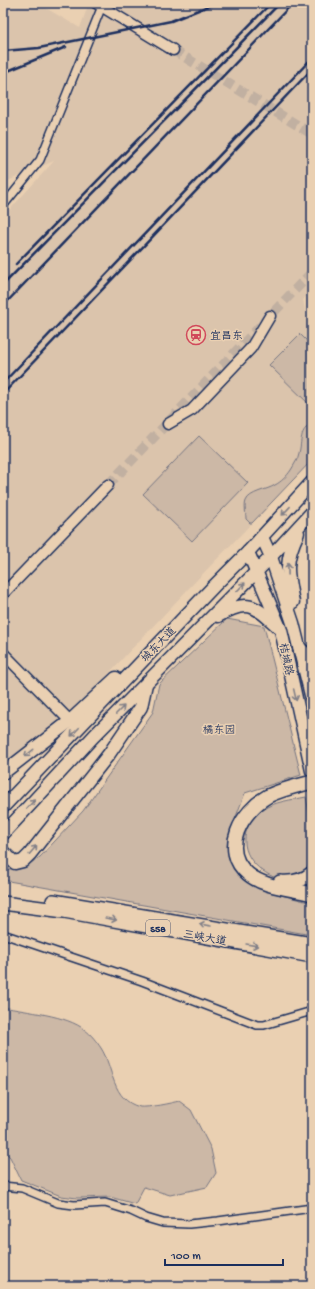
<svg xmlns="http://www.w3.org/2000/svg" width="315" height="1289" font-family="'Gochi Hand','LXGW WenKai TC',sans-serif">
	<rect width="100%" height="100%" fill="#ead0b2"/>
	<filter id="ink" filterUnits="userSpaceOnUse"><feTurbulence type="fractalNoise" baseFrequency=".025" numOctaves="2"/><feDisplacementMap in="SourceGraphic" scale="8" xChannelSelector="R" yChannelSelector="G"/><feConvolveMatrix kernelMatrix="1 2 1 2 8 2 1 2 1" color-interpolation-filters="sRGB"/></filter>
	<g filter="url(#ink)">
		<!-- built -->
		<polygon fill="#dbc4ac" points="3,3 37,3 80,28 89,3 312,3 312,289 303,300 308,324 312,328 312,460 252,523 190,587 76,708 3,764 3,217 54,161 3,183"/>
		<!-- green -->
		<g fill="#ccb8a6" stroke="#747482">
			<polygon points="300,334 312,346 312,407 269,365"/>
			<path d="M312,425V460L252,523H250L246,519C246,514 244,506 246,501C249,492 268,490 275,485C281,482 287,476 291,470C294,465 298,459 299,453C302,443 299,428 312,425Z"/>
			<polygon points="199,436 248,483 192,541 143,494"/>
			<polygon points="227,619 264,626 301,775 245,793 229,835 232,862 239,875 252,884 270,892 312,903 312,935 3,880 3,870 25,867 40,857 83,811 153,712 159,684"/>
			<path d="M306,797L312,829V862C309,865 306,868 303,871C298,874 284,879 277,878C272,877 266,873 263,871C239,855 239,827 262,810C275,801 292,800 306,797Z"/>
			<path d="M3,1007C26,1012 67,1015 85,1030C91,1034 97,1042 101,1048C114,1068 111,1100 140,1107C148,1108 171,1103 179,1101L191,1110L211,1149L216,1173L207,1187L170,1195L144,1187L135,1204L110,1197L77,1198L61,1196L21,1180L10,1157L3,1150Z"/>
		</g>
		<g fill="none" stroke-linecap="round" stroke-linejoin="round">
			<!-- secondary-tunnel -->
			<g stroke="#c1b0a1" stroke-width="10" stroke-dasharray="10 5" stroke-linecap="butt">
				<polyline points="173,50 312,134"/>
				<polyline points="108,485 312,272"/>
			</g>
			<!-- street casing -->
			<g stroke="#1b2f5e" stroke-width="10">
				<g id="street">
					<polyline points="3,206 40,160 102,6 102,4"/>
					<polyline points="3,934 142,981 257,1025 264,1025 312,1011"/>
					<polyline points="3,1186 22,1188 58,1203 74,1205 105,1203 131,1211 146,1218 163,1223 189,1224 218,1221 312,1208"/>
				</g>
			</g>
			<!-- secondary casing -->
			<g stroke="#1b2f5e" stroke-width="13">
				<g id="secondary">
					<polyline points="96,3 173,50"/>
					<polyline points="168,424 192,410 251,348 270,316"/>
					<polyline points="3,594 108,485"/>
					<polyline points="3,653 70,721"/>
				</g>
			</g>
			<!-- primary casing -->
			<g stroke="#1b2f5e" stroke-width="15">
				<g id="primary">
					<polyline points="262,537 271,557 293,623 312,699"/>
					<polyline points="248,552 281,630 312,771"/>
					<path d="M293,602C287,573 284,562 298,533"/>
					<path d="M218,616C247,599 254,604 278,627"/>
					<polyline points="3,773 70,721 116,678"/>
					<polyline points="3,807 214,586 248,552 312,482"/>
					<polyline points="3,834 94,736 265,563 312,512"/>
					<polyline points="3,852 15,863 23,861 30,854 109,754 141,707 146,684"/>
				</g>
			</g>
			<!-- highway casing -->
			<g stroke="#1b2f5e" stroke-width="16">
				<g id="highway">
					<polyline points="300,649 312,660"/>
					<path d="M312,782C297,786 282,789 268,796C242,811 219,850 248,874C265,888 291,888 312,894"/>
					<path d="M280,882C292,883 303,881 312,873"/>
					<polyline points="53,901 312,944"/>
					<polyline points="3,903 64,911 312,956"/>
				</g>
			</g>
			<!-- street -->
			<use href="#street" stroke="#ead0b2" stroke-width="7"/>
			<!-- secondary -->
			<use href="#secondary" stroke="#ead0b2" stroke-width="10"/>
			<!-- primary -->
			<use href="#primary" stroke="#ead0b2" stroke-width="12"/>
			<!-- highway -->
			<use href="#highway" stroke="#ead0b2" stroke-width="13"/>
			<!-- rail -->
			<g stroke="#1b2f5e" stroke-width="2.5">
				<polyline points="3,51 39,48 171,21 216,3"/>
				<polyline points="3,73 66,47"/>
				<polyline points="16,264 271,3"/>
				<polyline points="3,285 280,3"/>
				<polyline points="3,306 293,3"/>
				<polyline points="3,383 312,58"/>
				<polyline points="3,394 312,69"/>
			</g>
		</g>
		<!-- one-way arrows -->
		<defs><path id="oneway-shaft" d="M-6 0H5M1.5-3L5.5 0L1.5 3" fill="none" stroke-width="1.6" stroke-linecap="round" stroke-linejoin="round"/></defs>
		<g stroke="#828088">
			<use href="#oneway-shaft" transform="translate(286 511) rotate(133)"/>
			<use href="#oneway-shaft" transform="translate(288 569) rotate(-91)"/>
			<use href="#oneway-shaft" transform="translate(241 587) rotate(-46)"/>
			<use href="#oneway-shaft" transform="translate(295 695) rotate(77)"/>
			<use href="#oneway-shaft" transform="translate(120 710) rotate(-45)"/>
			<use href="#oneway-shaft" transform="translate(75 732) rotate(134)"/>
			<use href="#oneway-shaft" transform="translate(29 753) rotate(142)"/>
			<use href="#oneway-shaft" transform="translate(31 804) rotate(-47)"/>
			<use href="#oneway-shaft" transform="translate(33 850) rotate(-50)"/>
			<use href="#oneway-shaft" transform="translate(111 919) rotate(10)"/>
			<use href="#oneway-shaft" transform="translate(205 925) rotate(-170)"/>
			<use href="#oneway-shaft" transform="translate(252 945) rotate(10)"/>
		</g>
	</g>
	<!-- icons -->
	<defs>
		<g id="station-ring" transform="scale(1)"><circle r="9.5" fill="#ead0b2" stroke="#d1495b" stroke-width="1.5"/><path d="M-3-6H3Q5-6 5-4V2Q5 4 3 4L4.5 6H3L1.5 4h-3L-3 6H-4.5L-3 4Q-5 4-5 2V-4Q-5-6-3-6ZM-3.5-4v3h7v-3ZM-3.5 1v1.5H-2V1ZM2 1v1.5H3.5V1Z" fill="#d1495b"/></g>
	</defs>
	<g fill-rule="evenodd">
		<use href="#station-ring" x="196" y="335"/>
	</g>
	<g text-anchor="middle" stroke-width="3" stroke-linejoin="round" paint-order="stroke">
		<!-- shield labels -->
		<rect fill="#ead0b2" stroke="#595f77" stroke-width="1" x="146" y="920" width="24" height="16" rx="3"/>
		<g font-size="10" font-weight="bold" fill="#1b2f5e">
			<text x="158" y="932">S58</text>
		</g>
		<!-- poi labels -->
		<g font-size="11" fill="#1b2f5e" stroke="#ead0b2" text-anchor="start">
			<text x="210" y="339">宜昌东</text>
		</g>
		<!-- street labels -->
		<g font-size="11" fill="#1b2f5e" stroke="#ead0b2">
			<text transform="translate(158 644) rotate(-46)" y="4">城东大道</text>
			<text transform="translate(287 659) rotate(78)" y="4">桔城路</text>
			<text transform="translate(205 937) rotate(10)" y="4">三峡大道</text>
		</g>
		<!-- park labels -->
		<g font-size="11" fill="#2d3d65" stroke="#ead0b2">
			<text x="219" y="733">橘东园</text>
		</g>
	</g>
	<!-- margin -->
	<rect width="315" height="1289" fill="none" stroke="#ead0b2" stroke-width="16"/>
	<rect x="8" y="8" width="299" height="1273" fill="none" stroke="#1b2f5e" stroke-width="1.5" filter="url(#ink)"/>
	<!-- scale -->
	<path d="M165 1259v6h118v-6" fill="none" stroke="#1b2f5e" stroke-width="2"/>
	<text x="171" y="1259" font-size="12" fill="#1b2f5e" stroke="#ead0b2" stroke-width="3" paint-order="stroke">100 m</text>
</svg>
